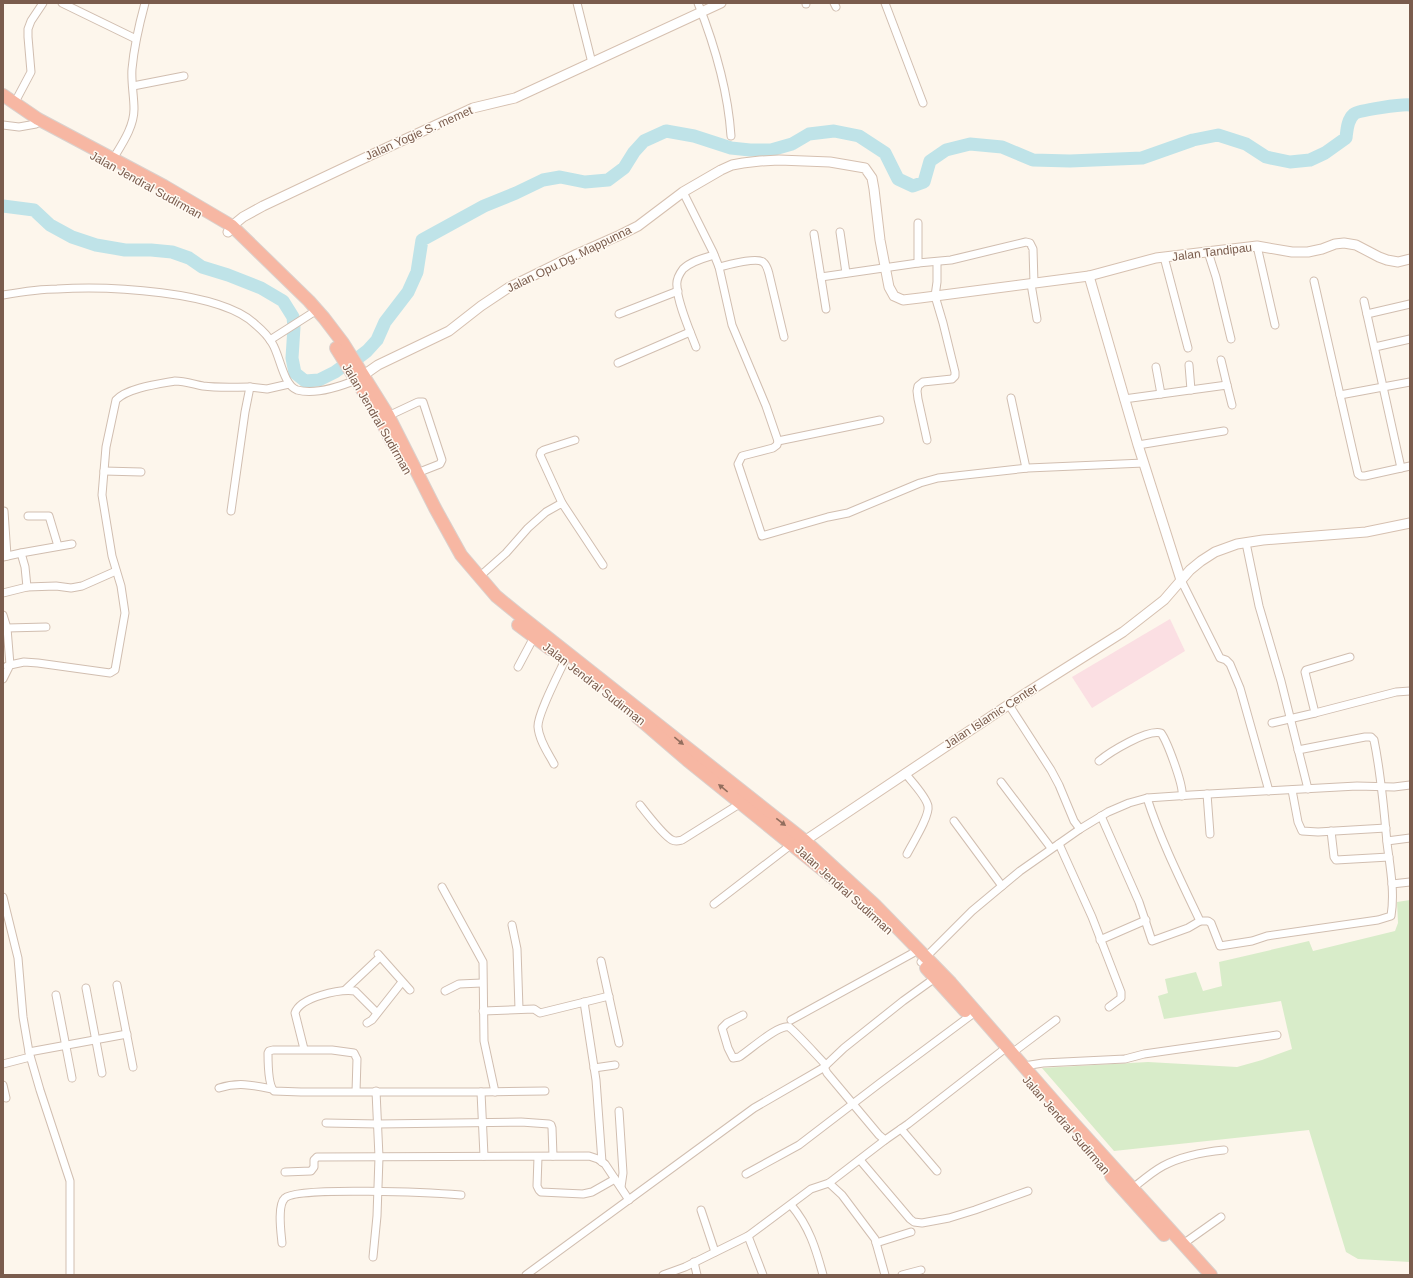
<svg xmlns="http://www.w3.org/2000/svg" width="1413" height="1278" font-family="Arial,sans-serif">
	<rect width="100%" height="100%" fill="#fdf6ec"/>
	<!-- medical -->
	<polygon fill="#fbdfe3" points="1170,619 1185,651 1092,708 1072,677"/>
	<!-- green -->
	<polygon fill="#d8ecc9" points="1410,900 1410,1262 1358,1259 1346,1252 1309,1130 1114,1151 1042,1068 1148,1062 1237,1067 1262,1060 1292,1049 1281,1001 1164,1019 1158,996 1168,993 1165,979 1196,972 1203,991 1222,986 1219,962 1309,941 1313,951 1395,931 1398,923 1397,902"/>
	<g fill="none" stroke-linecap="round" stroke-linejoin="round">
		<!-- river -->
		<path stroke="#bfe3e8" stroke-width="13" d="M3,206L34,210L50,225L72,237L96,245L125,250H151L172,252L189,258L202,267L228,275L261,288L283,301L293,317L294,327L292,358L295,373L305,381L319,380L335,372L346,364L354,361L367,351L377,340L385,322L408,292L417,272L422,240L484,206L516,193L543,180L560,177L585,182L608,180L624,168L634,152L644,141L666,131L694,136L731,148L750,150H771L792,144L809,134L834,131L859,136L885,153L898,179L913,186L924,182L930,161L946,150L970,144L1002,147L1033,160L1070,161L1142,158L1193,140L1218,135L1246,144L1266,157L1290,162L1310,160L1325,153L1346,138C1347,130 1347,120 1354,114C1359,110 1403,104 1410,105"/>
		<!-- street casing -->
		<g stroke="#d1beb0" stroke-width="9">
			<g id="street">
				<polyline points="62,3 136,39"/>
				<polyline points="577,3 592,63"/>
				<path d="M698,3C715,46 728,91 731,136"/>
				<polyline points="806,3 806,4"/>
				<polyline points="834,3 836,7"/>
				<polyline points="885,3 923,103"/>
				<polyline points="133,86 184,76"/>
				<polyline points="14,104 31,72 28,37 28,29 31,21 43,3"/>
				<polyline points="3,125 19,127 36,124 38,119"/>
				<path d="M113,159C122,144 134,127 134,109C134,96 131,82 132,69C134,47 139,25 145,3"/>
				<polyline points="683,192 713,252 719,267 732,325 766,406 778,441 777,445 773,448 742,456 738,464 762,536 828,517 848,513 920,483 938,478 1028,468 1144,463"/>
				<polyline points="918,223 918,263"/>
				<polyline points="840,232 846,273"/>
				<polyline points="814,234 826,309"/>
				<polyline points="1257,246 1275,325"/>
				<polyline points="1208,252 1216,277 1231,339"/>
				<polyline points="1164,257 1188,348"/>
				<path d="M719,267C728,265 756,257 763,262C767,265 768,270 769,274L784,337"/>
				<polyline points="821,277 918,263 951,260 1026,242 1030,243 1033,249 1034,283"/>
				<polyline points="1314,281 1358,474 1361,476 1365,476 1410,466"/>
				<polyline points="1031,284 1037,319"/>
				<path d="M3,295C21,292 39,289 57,289C105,286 221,290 256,325C262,330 268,336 272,343C280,355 283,385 297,390C316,395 339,387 356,380"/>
				<polyline points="1364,301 1401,468"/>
				<polyline points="619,314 678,291"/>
				<polyline points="1367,314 1410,304"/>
				<polyline points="270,340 317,310"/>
				<path d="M696,347C690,331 677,302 677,286C676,280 680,273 683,269C691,261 704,258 714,255"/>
				<polyline points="1375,347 1410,339"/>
				<polyline points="1221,360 1227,385"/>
				<polyline points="618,363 690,332"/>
				<polyline points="1189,365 1191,390"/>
				<polyline points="1156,367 1161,394"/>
				<polyline points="1340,395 1410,382"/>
				<polyline points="1011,398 1026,468"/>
				<polyline points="1124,399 1227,385 1232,405"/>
				<polyline points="386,417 418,402 423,402 442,460 440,464 417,473"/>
				<polyline points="927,440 918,399 917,391 918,386 923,382 952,379 955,376 955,372 943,323 935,296 937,282 937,262"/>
				<polyline points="778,441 880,420"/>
				<polyline points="1138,445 1224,431"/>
				<polyline points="104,471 141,472"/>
				<polyline points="562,503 540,455 541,452 544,450 575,440"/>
				<polyline points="4,511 7,556"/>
				<polyline points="231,511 245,412 250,387 267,389 289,384"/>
				<polyline points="28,516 49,516 58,546"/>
				<polyline points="1246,543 1259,606 1281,681 1308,789"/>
				<polyline points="21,553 25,567 27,587"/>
				<polyline points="3,557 21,553 72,544"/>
				<polyline points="479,577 506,553 528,528 546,512 562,503 603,565"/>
				<polyline points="1181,580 1220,658 1226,660 1230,664 1240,688 1269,791"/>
				<polyline points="3,593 27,587 56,586 71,588 82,586 116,571"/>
				<polyline points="3,615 7,628 10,665 7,666"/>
				<polyline points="7,628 46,627"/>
				<polyline points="518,667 534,637"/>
				<path d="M3,679L10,665L24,662L38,663L110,673L115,670L125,613L121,586L112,556L102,495L106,447L116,400C127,388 158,384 175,381C184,381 193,384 203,386C218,388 234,387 250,387"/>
				<polyline points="1009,705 1051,770 1059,785 1074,821 1080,829"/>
				<polyline points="1315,713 1396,692 1410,691"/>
				<polyline points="1272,723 1315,713 1305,672 1306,670 1350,657"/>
				<path d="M1099,761C1110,752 1147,729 1161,733C1167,741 1184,786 1182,796"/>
				<path d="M554,764C548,753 539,740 538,727C537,715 559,673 565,660"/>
				<path d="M905,773C911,781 926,796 928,806C930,816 912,844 907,854"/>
				<polyline points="1001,782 1051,848"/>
				<polyline points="1292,790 1298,822 1302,831 1318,832 1386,828"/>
				<polyline points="1207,794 1210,834"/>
				<path d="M1147,798C1161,841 1181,881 1200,921H1208L1211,923L1220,946L1252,941L1267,936L1378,920L1391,916C1395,892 1390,867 1387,843C1384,808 1381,774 1374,740L1371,737H1365L1298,750"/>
				<path d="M640,805C647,814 664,836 672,840C676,842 678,841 682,840L741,803"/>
				<polyline points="1101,816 1139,902 1152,941 1188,928 1200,921"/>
				<polyline points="954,821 1002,886"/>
				<polyline points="1331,831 1334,857 1336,860 1389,857"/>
				<polyline points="1387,841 1410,838"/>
				<polyline points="1059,844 1092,917 1121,992 1121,998 1109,1007"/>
				<polyline points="1392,884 1410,882"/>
				<polyline points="442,887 483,962 484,1041 495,1092"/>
				<polyline points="3,897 18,958 23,1017 29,1052 40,1090 70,1181 70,1275"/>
				<polyline points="714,904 792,844"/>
				<polyline points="512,925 517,949 519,1009"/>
				<polyline points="1100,940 1146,920"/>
				<polyline points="378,954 410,990"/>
				<polyline points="601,961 619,1043"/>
				<polyline points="921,962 972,911 1020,871 1080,829 1108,812 1129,803 1147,798 1191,795 1357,786 1394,787 1410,785"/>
				<polyline points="935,978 903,1001 844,1048 824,1067 827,1073 879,1135 885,1140 908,1124 1007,1047"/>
				<polyline points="117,985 133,1067"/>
				<polyline points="86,988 102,1073"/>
				<polyline points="345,990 380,957"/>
				<polyline points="445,991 459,984 482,983"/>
				<polyline points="56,995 72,1078"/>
				<polyline points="584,1002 596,1080 602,1162"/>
				<polyline points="483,1011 534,1009 540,1013 609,996"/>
				<path d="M743,1015L727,1023L722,1028L728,1048L733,1058L739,1057C749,1051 778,1024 789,1027C793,1029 820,1059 826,1065"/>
				<polyline points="791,1020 913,953"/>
				<polyline points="367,1023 372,1020 402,982"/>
				<path d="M304,1049L295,1013C300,997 340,989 355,991L377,1013"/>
				<polyline points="29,1052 127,1034"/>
				<polyline points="1012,1053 1056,1020"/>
				<polyline points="3,1064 30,1057"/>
				<polyline points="1024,1066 1043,1063 1125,1059 1144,1054 1277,1035"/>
				<polyline points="594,1068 615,1065"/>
				<polyline points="3,1085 6,1098"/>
				<path d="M219,1088C238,1082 252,1085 272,1089"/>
				<path d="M356,1092L357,1059L354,1053L332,1050H273L269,1051L268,1053C268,1062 268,1085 274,1091L301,1092H481L484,1156"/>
				<polyline points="481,1092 545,1091"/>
				<polyline points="619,1111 623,1173 621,1187"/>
				<polyline points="326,1123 378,1124 521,1122 549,1124 551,1125 552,1128 553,1156"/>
				<polyline points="901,1129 937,1171"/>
				<polyline points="538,1157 537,1186 539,1190 541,1192 583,1194 592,1192 615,1179"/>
				<polyline points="860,1160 910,1219 914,1222 922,1223 949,1218 975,1210 1028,1191"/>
				<polyline points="285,1172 311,1171 314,1167 314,1160 317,1157 589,1156 598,1159 605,1164 629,1200"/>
				<polyline points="746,1174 799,1145 880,1083 970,1016"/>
				<polyline points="829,1183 842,1195 875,1239 885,1275"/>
				<path d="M1133,1188C1143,1180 1152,1172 1163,1166C1182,1156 1203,1152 1224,1150"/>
				<path d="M791,1205C809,1226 816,1249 823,1275"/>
				<polyline points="701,1210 715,1252"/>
				<polyline points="748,1236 763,1275"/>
				<path d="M282,1243C281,1233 277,1205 285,1198C296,1186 437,1193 461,1195"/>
				<polyline points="876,1243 911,1232"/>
				<polyline points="1183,1244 1221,1217"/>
				<polyline points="373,1257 377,1216 379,1157 376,1091"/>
				<polyline points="694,1262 697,1275"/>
				<polyline points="526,1275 754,1108 823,1068"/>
				<polyline points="663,1275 685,1267 748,1236 811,1189 829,1183 885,1140"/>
				<polyline points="902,1275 921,1270"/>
			</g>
		</g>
		<!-- secondary casing -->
		<g stroke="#d6c0b0" stroke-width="11">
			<g id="secondary">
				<polyline points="228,232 232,226 243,217 263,206 371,155 473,108 515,98 721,3"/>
				<polyline points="1089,276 1138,445 1181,580"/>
				<polyline points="358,379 378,365 449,331 481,306 508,288 577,254 620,235 638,226 683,192 721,170 732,165 743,163 760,161 779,160 830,162 865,168 872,178 874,189 880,240 889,287 894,296 903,300 920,298 1089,276 1156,258 1257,246 1292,252 1308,252 1322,249 1335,244 1344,243 1356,245 1379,257 1387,260 1398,262 1410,259"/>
				<polyline points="800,844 1020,697 1123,632 1164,600 1190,570 1201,561 1215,552 1237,544 1263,540 1366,532 1410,523"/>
			</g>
		</g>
		<!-- highway casing -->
		<g stroke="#dad1cd" stroke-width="14">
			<g id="highway">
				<polyline points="3,95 38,119 164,186 232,226 309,301 324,318 343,343 388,415 435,508 461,555 496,596 518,614 804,840 875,905 951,983 1060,1108 1211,1275"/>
				<polyline points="336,348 380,418 392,442"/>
				<polyline points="518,625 550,649"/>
				<polyline points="637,717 687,760 839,883"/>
				<polyline points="926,968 965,1011"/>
				<polyline points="1111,1176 1164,1235"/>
			</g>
		</g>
		<!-- street -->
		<use href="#street" stroke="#fff" stroke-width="7"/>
		<!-- secondary -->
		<use href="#secondary" stroke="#fff" stroke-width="9"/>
		<!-- highway -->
		<use href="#highway" stroke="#f7b7a3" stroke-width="12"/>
	</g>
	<!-- one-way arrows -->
	<defs><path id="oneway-solid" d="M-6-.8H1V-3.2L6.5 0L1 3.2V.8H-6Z"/></defs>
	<g fill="#936e5e">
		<use href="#oneway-solid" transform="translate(679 741) rotate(39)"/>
		<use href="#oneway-solid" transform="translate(723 788) rotate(-141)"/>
		<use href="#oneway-solid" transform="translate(781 822) rotate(38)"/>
	</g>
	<g text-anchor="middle" stroke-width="3" stroke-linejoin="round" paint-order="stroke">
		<!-- street labels -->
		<g font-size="12" fill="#7a5c4d" stroke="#fffaf3">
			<text transform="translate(419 133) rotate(-24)" y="4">Jalan Yogie S. memet</text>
			<text transform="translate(146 185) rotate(29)" y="4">Jalan Jendral Sudirman</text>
			<text transform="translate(1212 252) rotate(-7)" y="4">Jalan Tandipau</text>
			<text transform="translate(569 259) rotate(-26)" y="4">Jalan Opu Dg. Mappunna</text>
			<text transform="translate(377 419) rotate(60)" y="4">Jalan Jendral Sudirman</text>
			<text transform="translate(594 684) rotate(38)" y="4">Jalan Jendral Sudirman</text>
			<text transform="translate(991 716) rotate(-33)" y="4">Jalan Islamic Center</text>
			<text transform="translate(844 890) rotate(42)" y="4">Jalan Jendral Sudirman</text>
			<text transform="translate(1066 1125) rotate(49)" y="4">Jalan Jendral Sudirman</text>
		</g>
	</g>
	<!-- border -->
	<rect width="1413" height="1278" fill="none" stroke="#7a5c4d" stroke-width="8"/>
</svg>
